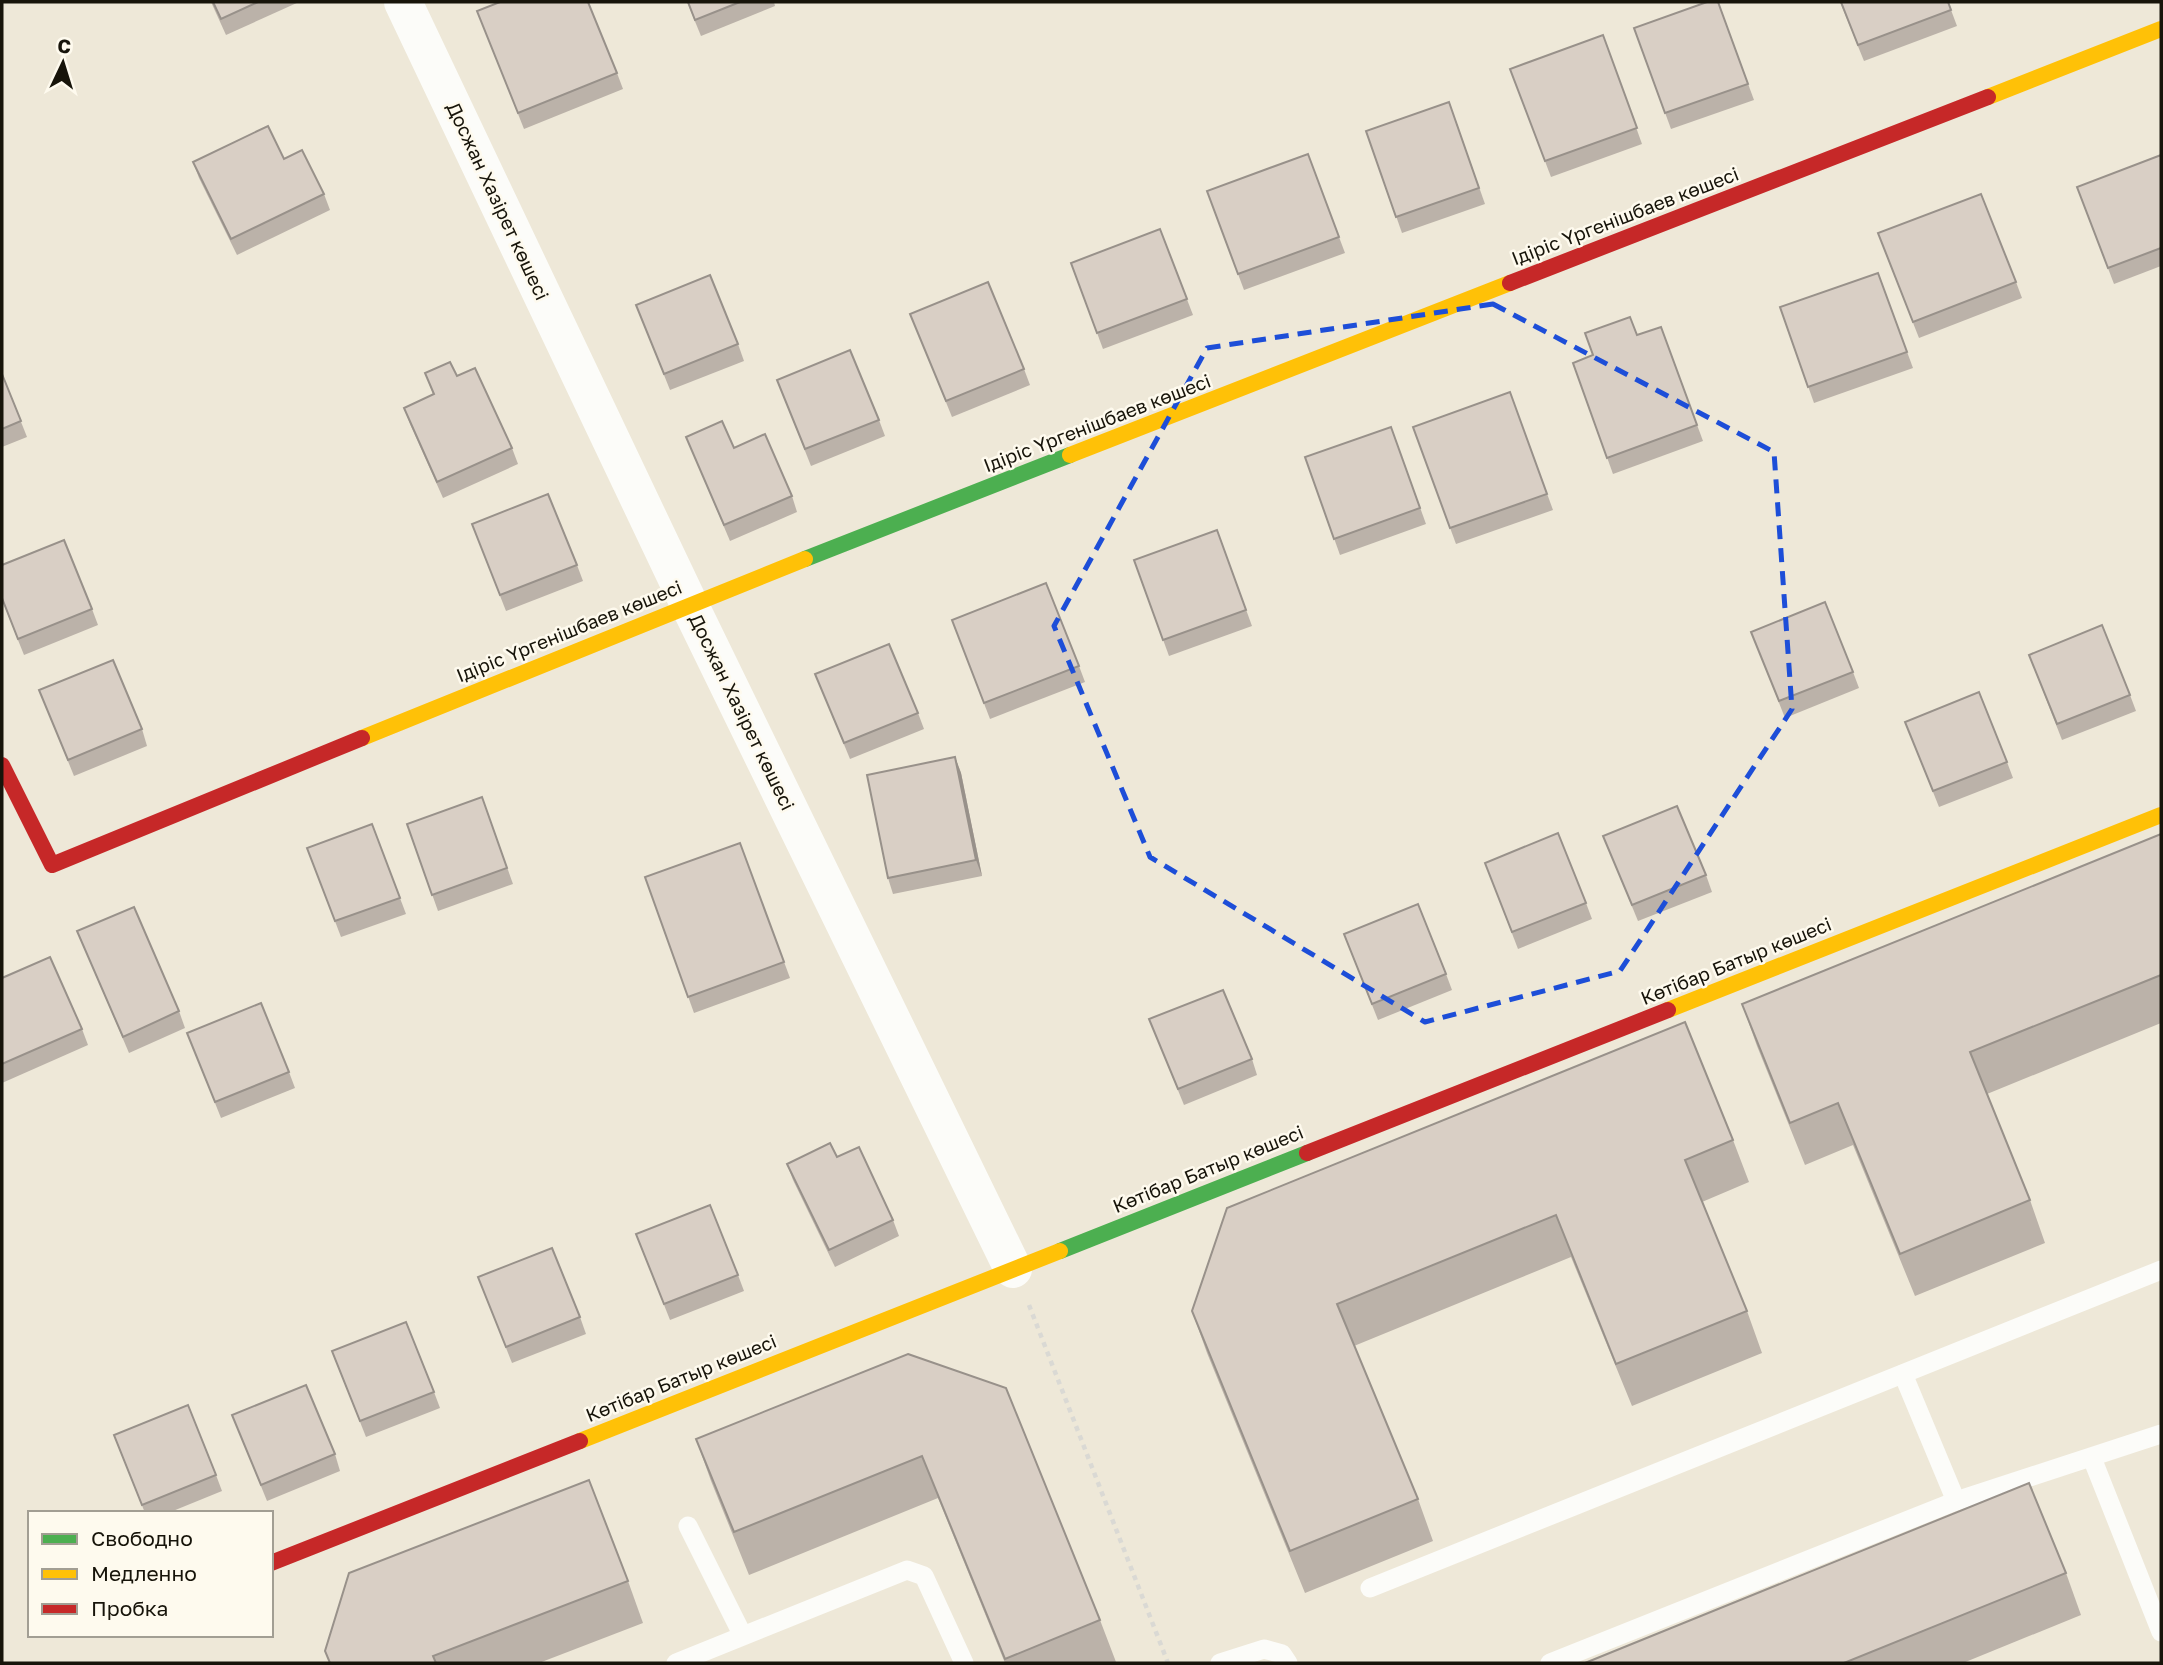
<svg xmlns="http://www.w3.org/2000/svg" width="2163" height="1665" font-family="'Golos Text',sans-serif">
	<rect width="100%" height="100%" fill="#eee8d8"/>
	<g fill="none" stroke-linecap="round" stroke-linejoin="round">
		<!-- path -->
		<polyline stroke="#dad9d4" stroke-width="4.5" stroke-dasharray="5 5" stroke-linecap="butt" points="1029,1305 1168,1663"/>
		<!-- lane -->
		<g stroke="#fcfcf9" stroke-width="19">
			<polyline points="1903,1374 1956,1501"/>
			<polyline points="2092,1458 2161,1632"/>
			<polyline points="688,1526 742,1634"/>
			<polyline points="1370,1588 2161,1270"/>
			<polyline points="676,1663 907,1570 924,1576 964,1663"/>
			<polyline points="1220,1663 1264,1649 1282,1654 1288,1663"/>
			<polyline points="1550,1663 1956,1501 2161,1434"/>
		</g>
		<!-- street -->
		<polyline stroke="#fcfcf9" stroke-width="38" points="403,2 689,604 1013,1269"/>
		<!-- fast -->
		<g stroke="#4caf50" stroke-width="16">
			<polyline points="805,559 1070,455"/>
			<polyline points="1060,1251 1307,1153"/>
		</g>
		<!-- slow -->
		<g stroke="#ffc107" stroke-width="16">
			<polyline points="1988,97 2161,29"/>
			<polyline points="1070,455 1510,283"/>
			<polyline points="362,738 805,559"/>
			<polyline points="1668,1010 2161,815"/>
			<polyline points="580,1441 1060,1251"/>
		</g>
		<!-- jam -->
		<g stroke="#c62828" stroke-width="16">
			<polyline points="1510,283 1988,97"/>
			<polyline points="2,765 52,865 362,738"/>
			<polyline points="1307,1153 1668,1010"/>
			<polyline points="271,1563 580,1441"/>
		</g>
	</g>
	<!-- wall -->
	<g fill="#bbb2a9">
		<polygon points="211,2 299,2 226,35"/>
		<polygon points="687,2 774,2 775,6 701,36"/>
		<polygon points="1718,2 1754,100 1671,129 1634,28"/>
		<polygon points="1840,2 1948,2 1957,26 1864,61"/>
		<polygon points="477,11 617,73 623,89 524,129"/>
		<polygon points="1603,35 1642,144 1551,177 1510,69"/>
		<polygon points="1449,102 1485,204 1402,233 1366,131"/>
		<polygon points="1308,154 1345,253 1244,290 1207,191"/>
		<polygon points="2161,155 2161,266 2114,284 2077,187"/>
		<polygon points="284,159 324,194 330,210 237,255 199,178 193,162"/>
		<polygon points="1160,229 1193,315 1103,349 1071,263"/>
		<polygon points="1884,249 2016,282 2022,298 1919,338"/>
		<polygon points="1878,273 1913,368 1814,403 1780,307"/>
		<polygon points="636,305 738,344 744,361 670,390"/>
		<polygon points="910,314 1024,369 1030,385 952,417"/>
		<polygon points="1661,327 1703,441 1613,474 1573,363 1637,335"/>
		<polygon points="425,373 457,376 512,448 518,464 443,498 410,424 404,408 433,394"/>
		<polygon points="2,374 27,437 2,447"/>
		<polygon points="777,380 879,420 885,436 811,466"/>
		<polygon points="1510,392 1553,510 1456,544 1413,427"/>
		<polygon points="1391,427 1426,524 1340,555 1305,457"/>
		<polygon points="686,437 734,448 792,496 797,512 730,541"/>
		<polygon points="1217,530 1252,626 1169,656 1134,560"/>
		<polygon points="478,540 577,565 583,581 506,611"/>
		<polygon points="2,565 92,609 98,625 24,655 2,600"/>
		<polygon points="952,620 1079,666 1085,682 990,719"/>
		<polygon points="1751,632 1853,672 1859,688 1785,718"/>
		<polygon points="2029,655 2130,695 2136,711 2062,740"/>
		<polygon points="815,674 918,713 924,729 850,759"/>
		<polygon points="39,690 142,729 147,746 74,776"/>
		<polygon points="1905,722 2007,762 2013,778 1939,807"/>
		<polygon points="955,757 961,773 982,876 893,894 888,878"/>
		<polygon points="482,797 513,884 438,911 407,824"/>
		<polygon points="372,824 406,914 341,937 307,848"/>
		<polygon points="2161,834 2161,1023 1987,1094 2030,1200 2045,1243 1915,1296 1853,1145 1805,1165 1757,1046 1742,1004"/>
		<polygon points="1603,836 1706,875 1712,892 1638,921"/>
		<polygon points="740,843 790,978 694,1013 645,877"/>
		<polygon points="1485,863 1586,903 1592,919 1518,949"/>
		<polygon points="77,931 179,1011 185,1028 129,1053"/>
		<polygon points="1344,934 1446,974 1452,990 1378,1020"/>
		<polygon points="2,978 82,1029 88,1045 2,1083"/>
		<polygon points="1149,1019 1252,1059 1257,1075 1184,1105"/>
		<polygon points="187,1033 289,1072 295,1088 221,1118"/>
		<polygon points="1733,1140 1749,1182 1702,1202 1747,1311 1762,1353 1632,1406 1571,1257 1354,1346 1418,1499 1433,1541 1305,1593 1207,1353 1192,1311"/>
		<polygon points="837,1157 893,1220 899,1236 835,1267 793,1180 787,1164"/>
		<polygon points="636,1234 738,1275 744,1291 670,1320"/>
		<polygon points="478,1277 580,1317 586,1334 512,1363"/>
		<polygon points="332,1351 434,1392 440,1408 366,1437"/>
		<polygon points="908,1354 1100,1620 1116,1662 1005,1663 938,1498 749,1575 711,1481 696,1439"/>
		<polygon points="232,1415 335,1454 340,1471 267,1501"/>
		<polygon points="114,1435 216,1475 222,1491 168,1513 145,1513"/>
		<polygon points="2066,1573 2081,1615 1963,1663 1585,1663"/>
		<polygon points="628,1581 643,1623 539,1663 330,1663"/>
	</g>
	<!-- shaded-wall -->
	<polygon fill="#98918a" points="955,757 961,773 982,876 976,860"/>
	<!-- building -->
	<g fill="#d9cfc5" stroke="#98918a" stroke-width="2">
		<polygon points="213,2 258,2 221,19"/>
		<polygon points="500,2 588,2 617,73 518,113 477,11"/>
		<polygon points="688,2 740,2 695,20"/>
		<polygon points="1707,2 1718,2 1748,84 1665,113 1634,28"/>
		<polygon points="1841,2 1948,2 1951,10 1858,45"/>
		<polygon points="1603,35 1637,128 1545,161 1510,69"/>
		<polygon points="1449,102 1479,188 1396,217 1366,131"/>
		<polygon points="268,126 284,159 302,150 324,194 231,239 193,162"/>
		<polygon points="1308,154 1339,237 1238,274 1207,191"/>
		<polygon points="2161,155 2161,248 2108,268 2077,187"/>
		<polygon points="1981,194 2016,282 1913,322 1878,233"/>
		<polygon points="1160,229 1187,299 1097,333 1071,263"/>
		<polygon points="1878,273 1907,352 1808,387 1780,307"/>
		<polygon points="710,275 738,344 664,374 636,305"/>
		<polygon points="988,282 1024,369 946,401 910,314"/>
		<polygon points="1630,317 1637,335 1661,327 1697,425 1607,458 1573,363 1593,355 1585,333"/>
		<polygon points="850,350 879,420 805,449 777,380"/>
		<polygon points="450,362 457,376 475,368 512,448 437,482 404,408 434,394 425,373"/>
		<polygon points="2,374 21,421 2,429"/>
		<polygon points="1510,392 1547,494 1450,528 1413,427"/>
		<polygon points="722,421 734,448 765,434 792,496 724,525 686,437"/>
		<polygon points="1391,427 1420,508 1334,539 1305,457"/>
		<polygon points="548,494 577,565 500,595 472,524"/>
		<polygon points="1217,530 1246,610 1163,640 1134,560"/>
		<polygon points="64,540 92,609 18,639 2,598 2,565"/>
		<polygon points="1046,583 1079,666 984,703 952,620"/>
		<polygon points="1825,602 1853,672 1779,701 1751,632"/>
		<polygon points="2102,625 2130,695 2057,724 2029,655"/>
		<polygon points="889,644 918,713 844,743 815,674"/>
		<polygon points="113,660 142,729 68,760 39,690"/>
		<polygon points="1979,692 2007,762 1933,791 1905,722"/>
		<polygon points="955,757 976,860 888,878 867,775"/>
		<polygon points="482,797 507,868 432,895 407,824"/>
		<polygon points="1677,806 1706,875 1632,905 1603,836"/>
		<polygon points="372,824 400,898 335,921 307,848"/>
		<polygon points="1558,833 1586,903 1512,932 1485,863"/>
		<polygon points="2161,834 2161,975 1970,1052 2030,1200 1900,1254 1838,1103 1790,1123 1742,1004"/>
		<polygon points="740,843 784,962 688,997 645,877"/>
		<polygon points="1418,904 1446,974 1372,1004 1344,934"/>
		<polygon points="134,907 179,1011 123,1037 77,931"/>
		<polygon points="50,957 82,1029 2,1064 2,978"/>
		<polygon points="1223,990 1252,1059 1178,1089 1149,1019"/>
		<polygon points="261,1003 289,1072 215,1102 187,1033"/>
		<polygon points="1685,1022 1733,1140 1685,1160 1747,1311 1616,1364 1556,1215 1337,1304 1418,1499 1290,1551 1192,1311 1227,1208"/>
		<polygon points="830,1143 837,1157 859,1147 893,1220 829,1250 787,1164"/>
		<polygon points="710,1205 738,1275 664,1304 636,1234"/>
		<polygon points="552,1248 580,1317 506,1347 478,1277"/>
		<polygon points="406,1322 434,1392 360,1421 332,1351"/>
		<polygon points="908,1354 1006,1388 1100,1620 1005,1659 922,1456 734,1532 696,1439"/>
		<polygon points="306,1385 335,1454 261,1485 232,1415"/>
		<polygon points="188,1405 216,1475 142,1505 114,1435"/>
		<polygon points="589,1480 628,1581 433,1656 436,1663 330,1663 325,1651 349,1573"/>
		<polygon points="2029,1483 2066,1573 1844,1663 1585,1663"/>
	</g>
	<!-- marked area -->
	<path fill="none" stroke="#1d4ed8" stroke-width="5" stroke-dasharray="14 9" stroke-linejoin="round" d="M1493,304L1774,452L1792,709L1620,971L1425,1022L1150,857L1054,626L1207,348Z"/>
	<g text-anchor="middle" stroke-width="5" stroke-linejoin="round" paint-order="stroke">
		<!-- street labels -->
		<g font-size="19" fill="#17140a" stroke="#fefaee">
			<text transform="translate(498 201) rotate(65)" y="7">Досжан Хазірет көшесі</text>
			<text transform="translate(1625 216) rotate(-21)" y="7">Ідіріс Үргенішбаев көшесі</text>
			<text transform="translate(1097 423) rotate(-21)" y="7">Ідіріс Үргенішбаев көшесі</text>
			<text transform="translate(569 631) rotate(-22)" y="7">Ідіріс Үргенішбаев көшесі</text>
			<text transform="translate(742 712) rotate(64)" y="7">Досжан Хазірет көшесі</text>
			<text transform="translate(1736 961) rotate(-22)" y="7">Көтібар Батыр көшесі</text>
			<text transform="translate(1208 1169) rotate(-22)" y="7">Көтібар Батыр көшесі</text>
			<text transform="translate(681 1378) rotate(-22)" y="7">Көтібар Батыр көшесі</text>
		</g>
	</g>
	<!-- border -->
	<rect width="2163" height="1665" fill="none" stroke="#17140a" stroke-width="7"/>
	<!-- legend -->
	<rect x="28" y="1511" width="245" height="126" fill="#fefaee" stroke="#a29e93" stroke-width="2"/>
	<rect x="42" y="1534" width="35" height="10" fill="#4caf50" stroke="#a29e93" stroke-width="2"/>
	<text x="91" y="1546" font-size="21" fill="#17140a">Свободно</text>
	<rect x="42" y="1569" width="35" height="10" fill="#ffc107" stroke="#a29e93" stroke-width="2"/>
	<text x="91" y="1581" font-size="21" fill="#17140a">Медленно</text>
	<rect x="42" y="1604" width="35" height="10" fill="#c62828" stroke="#a29e93" stroke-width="2"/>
	<text x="91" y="1616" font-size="21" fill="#17140a">Пробка</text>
	<!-- north arrow -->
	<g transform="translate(63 63) rotate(4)" stroke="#fefaee" stroke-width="5" paint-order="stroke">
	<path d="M0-5L12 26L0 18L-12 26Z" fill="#17140a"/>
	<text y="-10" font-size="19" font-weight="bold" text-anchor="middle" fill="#17140a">С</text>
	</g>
</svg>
